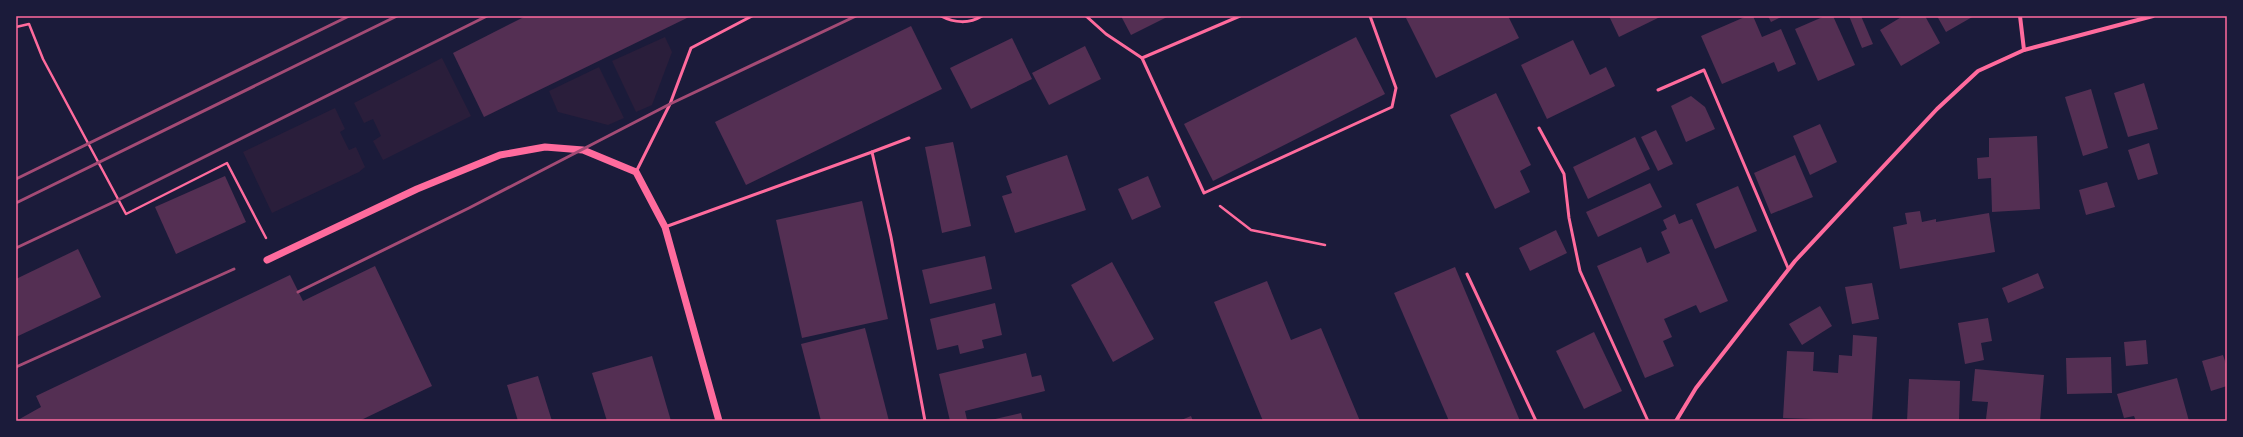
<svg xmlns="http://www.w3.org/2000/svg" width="2243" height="437" font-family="'Source Sans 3',sans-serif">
	<rect width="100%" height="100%" fill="#1b1b3a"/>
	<!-- green -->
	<g fill="#2a1e3b">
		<polygon points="665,37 672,52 652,105 636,112 612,61"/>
		<polygon points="442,58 471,116 383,160 373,141 381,136 373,119 364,123 354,103"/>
		<polygon points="599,67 624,118 608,125 558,112 549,91"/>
		<polygon points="335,108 345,129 340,132 349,150 356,147 365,167 359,172 272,213 243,152"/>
	</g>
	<!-- building -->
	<g fill="#542f53">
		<polygon points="526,16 691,16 484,117 453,53"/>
		<polygon points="1121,16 1169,16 1131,35"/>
		<polygon points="1411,16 1508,16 1519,38 1436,78 1406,18"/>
		<polygon points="1609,16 1662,16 1619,37"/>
		<polygon points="1747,16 1753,16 1762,37 1781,29 1796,64 1778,72 1774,62 1722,84 1701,36"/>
		<polygon points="1768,16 1783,16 1771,22"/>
		<polygon points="1825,16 1833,16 1855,65 1818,81 1795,29"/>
		<polygon points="1849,16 1861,16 1873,44 1862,48"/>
		<polygon points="1903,16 1925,16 1940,43 1901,66 1880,30"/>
		<polygon points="1937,16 1974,16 1946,32"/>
		<polygon points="911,26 942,89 746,185 715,122"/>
		<polygon points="1356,37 1385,94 1213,181 1184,124"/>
		<polygon points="1012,38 1032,79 971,109 950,68"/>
		<polygon points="1573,40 1590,75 1606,67 1615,86 1547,119 1521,65"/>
		<polygon points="1085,46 1101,79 1049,105 1032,73"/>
		<polygon points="2144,83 2158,129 2128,137 2114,93"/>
		<polygon points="2091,89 2108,148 2083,156 2065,97"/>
		<polygon points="1496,93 1531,165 1520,171 1530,192 1495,209 1450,115"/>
		<polygon points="1691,96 1705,107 1715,129 1686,142 1671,106"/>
		<polygon points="1820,124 1837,162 1810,175 1793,136"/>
		<polygon points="1656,130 1673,164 1658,171 1641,137"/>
		<polygon points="2037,136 2040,209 1992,212 1991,178 1978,179 1977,158 1989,157 1989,138"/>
		<polygon points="1635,137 1650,169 1588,199 1573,167"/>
		<polygon points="953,142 971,226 942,233 925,147"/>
		<polygon points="2149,143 2158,174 2138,180 2128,150"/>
		<polygon points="1067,155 1086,210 1015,233 1002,196 1012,193 1006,176"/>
		<polygon points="1795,155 1813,197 1771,214 1754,173"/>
		<polygon points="225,176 246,222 176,254 155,207"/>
		<polygon points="1148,176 1161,207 1132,220 1118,189"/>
		<polygon points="2107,182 2115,207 2086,215 2079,190"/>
		<polygon points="1650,183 1662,207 1598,237 1586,212"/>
		<polygon points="1738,186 1757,231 1715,249 1696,204"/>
		<polygon points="862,201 888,319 802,338 776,220"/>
		<polygon points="1920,211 1922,222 1936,219 1936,222 1989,213 1995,252 1900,269 1893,227 1907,224 1905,213"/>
		<polygon points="1675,214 1679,224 1692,219 1728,301 1700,313 1696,305 1664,319 1672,337 1663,341 1674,366 1645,378 1597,266 1641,247 1647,263 1670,253 1661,232 1667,229 1663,220"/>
		<polygon points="1556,230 1567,253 1530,271 1519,248"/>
		<polygon points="78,249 101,297 16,337 16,279"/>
		<polygon points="985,256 992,289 930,304 922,270"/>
		<polygon points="1112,262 1154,339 1113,362 1071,285"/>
		<polygon points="375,266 432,386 359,421 16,421 41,407 36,396 290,275 303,301"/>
		<polygon points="1455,267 1520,421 1449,421 1394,293"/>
		<polygon points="2038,273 2044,288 2008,303 2002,288"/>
		<polygon points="1267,281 1291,340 1321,328 1360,421 1263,421 1214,302"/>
		<polygon points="1872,283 1879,319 1852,324 1845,287"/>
		<polygon points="995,303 1002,335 982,340 984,348 960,354 958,345 937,350 930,319"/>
		<polygon points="1820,306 1832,326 1802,345 1789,324"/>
		<polygon points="1988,318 1992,341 1981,343 1984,360 1965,364 1958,323"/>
		<polygon points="865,328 889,421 821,421 801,344"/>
		<polygon points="1594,332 1622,391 1584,409 1556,351"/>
		<polygon points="1853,335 1877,337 1872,421 1783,418 1787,351 1814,352 1813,371 1838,373 1839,355 1852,356"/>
		<polygon points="2146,340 2148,364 2126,366 2124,342"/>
		<polygon points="1026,353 1032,377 1041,375 1045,391 965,411 967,420 950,421 939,374"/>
		<polygon points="2223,355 2227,367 2227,386 2211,391 2202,361"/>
		<polygon points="652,356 671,421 607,421 592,373"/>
		<polygon points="2111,357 2112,393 2067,394 2066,358"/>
		<polygon points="1975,369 2044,375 2040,421 1986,419 1988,402 1972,401"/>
		<polygon points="538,376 552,421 518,421 507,385"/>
		<polygon points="2177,378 2189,421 2136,421 2134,416 2124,418 2117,394"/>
		<polygon points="1909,379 1960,381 1959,421 1907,421"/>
		<polygon points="1021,413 1023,421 991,421 991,420"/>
		<polygon points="1191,416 1193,421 1179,421"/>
	</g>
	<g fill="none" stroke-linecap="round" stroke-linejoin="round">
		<!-- path -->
		<g stroke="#ff6b9d" stroke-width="2.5">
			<polyline points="16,27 29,24 43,59 126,214 227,163 266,238"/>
			<polyline points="1220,206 1251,230 1325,245"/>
		</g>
		<!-- service -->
		<g stroke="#ff6b9d" stroke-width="3">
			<path d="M941,16C954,23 969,24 982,16"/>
			<polyline points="1086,16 1106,34 1142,58 1240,16"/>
			<polyline points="1142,58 1204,193 1392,107 1396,88 1370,16"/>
			<polyline points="1658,90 1704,70 1788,268"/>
			<polyline points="1539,128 1564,174 1569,218 1580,271 1648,421"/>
			<polyline points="872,152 909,138"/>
			<polyline points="636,172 670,104 691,48 752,16"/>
			<polyline points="665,227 872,152 891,237 925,421"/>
			<polyline points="1467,274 1536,421"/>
		</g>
		<!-- minor -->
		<g stroke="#ff6b9d" stroke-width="4">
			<polyline points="2020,16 2024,50"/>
			<polyline points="1676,421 1696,388 1795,261 1937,109 1978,71 2024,50 2153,16"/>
		</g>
		<!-- tertiary -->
		<polyline stroke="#ff6b9d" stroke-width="7" points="267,260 417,189 500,155 545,147 583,150 636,172 665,227 719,421"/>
		<!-- rail -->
		<g stroke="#a44b75" stroke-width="3">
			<polyline points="16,179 349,16"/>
			<polyline points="16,203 397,16"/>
			<polyline points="16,248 118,200 487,16"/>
			<polyline points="298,292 469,208 670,104 856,16"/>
			<polyline points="16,367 234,269"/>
		</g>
	</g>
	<!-- border -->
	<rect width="2243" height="437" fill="none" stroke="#1b1b3a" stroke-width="34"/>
	<rect x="17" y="17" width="2209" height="403" fill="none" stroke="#ff6b9d" stroke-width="1.5"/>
</svg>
